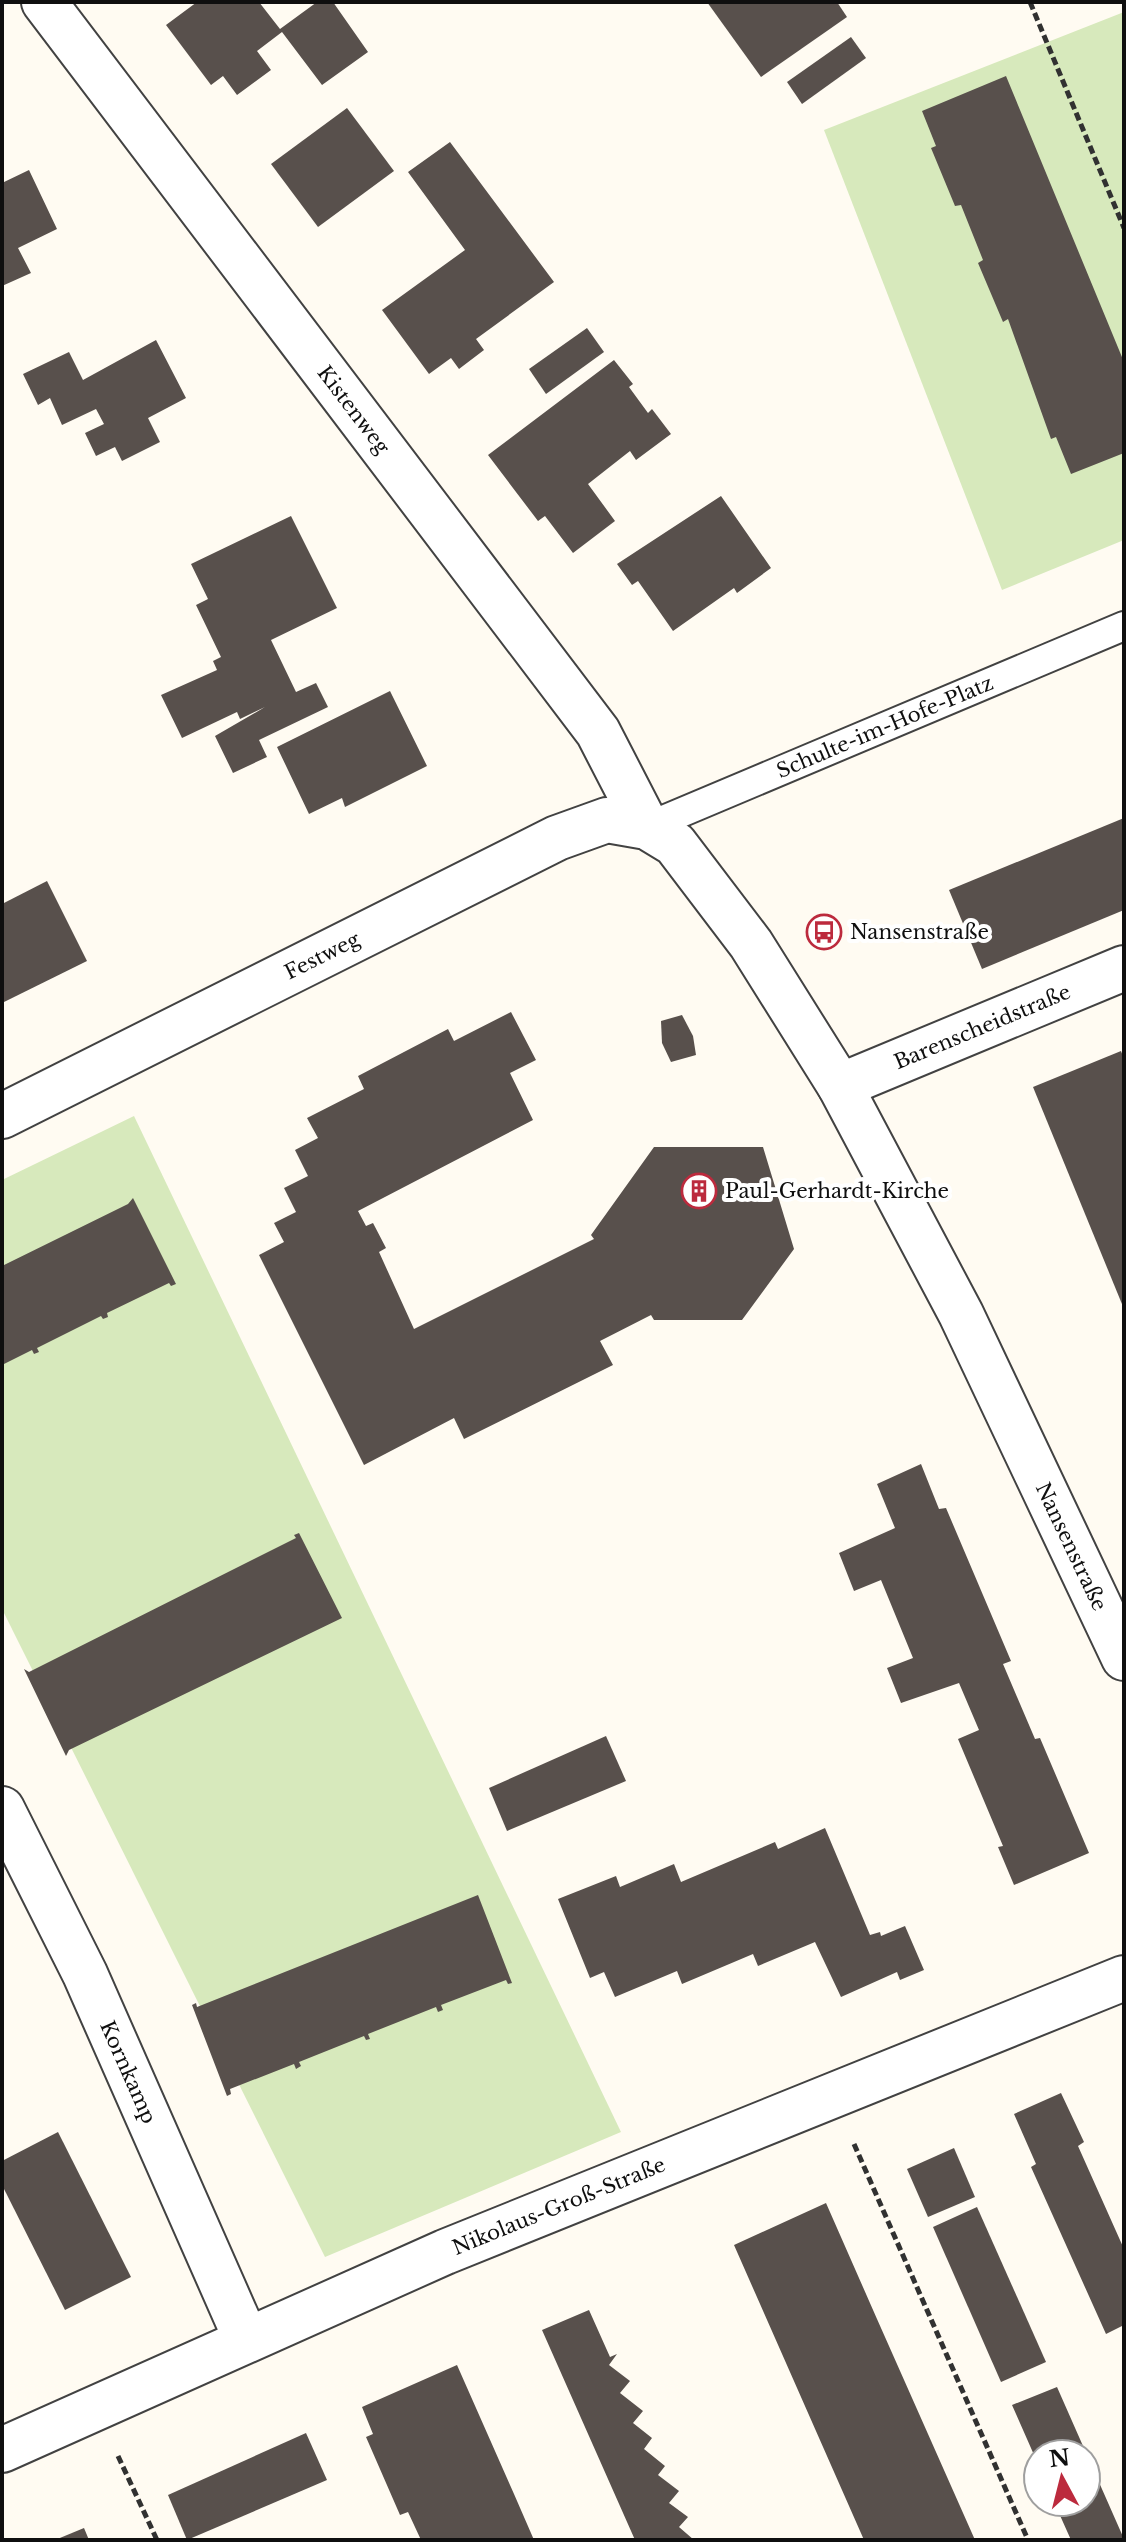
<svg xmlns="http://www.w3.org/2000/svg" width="1126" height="2542" font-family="'Libre Baskerville',serif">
	<rect width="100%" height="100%" fill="#fffbf2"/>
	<!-- green -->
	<g fill="#d7e9bc">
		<polygon points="1124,12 1124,540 1002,590 824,130"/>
		<polygon points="134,1116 621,2132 325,2257 2,1609 2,1180"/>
	</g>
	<!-- building -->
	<g fill="#58504c">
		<polygon points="197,2 259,2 280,29 317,2 333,2 368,52 322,85 282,32 257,51 271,70 237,95 223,76 211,85 166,25"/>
		<polygon points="707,2 837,2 847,17 761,77"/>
		<polygon points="851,37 866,58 802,104 787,82"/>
		<polygon points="1006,76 1124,362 1124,453 1071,474 1056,437 1051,439 1008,319 1003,322 978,263 983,260 961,205 955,206 931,148 936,146 922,111"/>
		<polygon points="347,108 394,171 318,227 271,164"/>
		<polygon points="450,142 554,282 476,339 484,350 459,369 451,358 429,374 382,310 465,250 408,172"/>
		<polygon points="29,170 57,229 18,248 31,273 2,286 2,183"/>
		<polygon points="587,328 604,352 546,394 529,369"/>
		<polygon points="156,340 186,398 148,418 160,442 122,461 115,447 96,456 85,433 104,424 96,409 62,425 50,398 38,405 23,374 69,352 83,380"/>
		<polygon points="614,360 633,384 629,387 648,413 652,409 671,434 636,460 630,451 588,484 615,521 573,553 545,516 538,521 488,455"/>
		<polygon points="721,496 771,568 737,593 734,588 673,631 638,581 632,585 617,564"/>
		<polygon points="291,516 337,608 271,640 296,692 316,683 328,707 259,740 267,757 233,773 215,736 265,707 240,719 237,712 182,738 161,695 217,670 213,661 221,657 196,605 208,599 191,564"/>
		<polygon points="390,691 427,766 345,807 342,798 309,814 277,747"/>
		<polygon points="1124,818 1124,910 982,969 949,890"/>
		<polygon points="47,881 87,961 2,1003 2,904"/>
		<polygon points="511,1012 536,1060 510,1073 533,1120 358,1211 366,1226 373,1223 386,1248 379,1252 414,1329 594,1239 591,1235 654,1147 763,1147 794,1249 742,1320 654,1320 651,1315 600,1341 613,1365 464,1439 454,1418 364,1465 259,1255 284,1242 274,1223 296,1212 284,1188 308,1176 295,1150 318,1138 307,1118 364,1089 358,1076 448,1029 454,1041"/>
		<polygon points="682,1015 693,1036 696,1055 671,1062 662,1043 661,1021"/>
		<polygon points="1121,1051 1124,1059 1124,1309 1033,1087"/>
		<polygon points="133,1198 176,1284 171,1286 169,1283 107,1313 108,1317 103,1319 101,1316 37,1348 39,1352 34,1354 32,1350 2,1365 2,1266 128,1204"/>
		<polygon points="921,1464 939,1509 946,1508 1011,1661 1003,1664 1035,1739 1040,1738 1089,1853 1014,1885 998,1847 1003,1846 958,1739 979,1730 959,1683 901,1703 887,1668 913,1658 881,1580 854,1591 839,1553 895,1528 877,1484"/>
		<polygon points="299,1533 342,1618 69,1750 66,1756 24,1669 29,1672 296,1538 294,1535"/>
		<polygon points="606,1736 626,1781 507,1831 489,1788"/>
		<polygon points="825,1828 870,1935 880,1932 881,1936 905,1926 924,1970 900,1980 897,1972 841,1997 815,1942 758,1966 753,1954 682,1984 677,1971 615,1997 604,1972 590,1978 558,1899 616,1876 620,1887 674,1864 681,1882 775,1842 778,1849"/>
		<polygon points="478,1895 512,1983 508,1984 506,1980 441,2005 443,2010 438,2012 436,2007 368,2034 370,2039 366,2040 364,2036 299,2062 301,2066 296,2069 294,2064 230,2089 231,2094 227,2096 192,2005 196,2003 197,2007"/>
		<polygon points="1061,2093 1084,2142 1078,2146 1124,2249 1124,2325 1106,2334 1031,2167 1036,2164 1014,2114"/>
		<polygon points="58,2132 131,2277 65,2310 2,2185 2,2161"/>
		<polygon points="954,2148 975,2197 928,2217 907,2169"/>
		<polygon points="826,2203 877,2319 975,2540 864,2540 734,2245"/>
		<polygon points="977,2207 1046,2362 1001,2382 933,2227"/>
		<polygon points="589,2310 610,2357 617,2354 609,2365 630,2381 620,2393 643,2411 633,2423 652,2438 644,2449 665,2466 658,2475 679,2491 669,2503 688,2517 679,2527 694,2540 635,2540 542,2330"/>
		<polygon points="457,2365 514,2494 534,2540 421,2540 408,2512 400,2515 366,2437 373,2434 362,2407"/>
		<polygon points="1057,2387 1124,2539 1124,2540 1071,2540 1054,2502 1086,2502 1086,2454 1038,2454 1038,2464 1012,2405"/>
		<polygon points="306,2433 327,2480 187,2540 168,2495"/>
		<polygon points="84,2528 89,2540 55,2540"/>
	</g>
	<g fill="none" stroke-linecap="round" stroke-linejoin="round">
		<!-- service casing -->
		<g stroke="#424242" stroke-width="32">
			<g id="service">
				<path id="s1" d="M647,827L1124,626"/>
			</g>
		</g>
		<!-- minor casing -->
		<g stroke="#424242" stroke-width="48">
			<g id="minor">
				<path id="s2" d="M44,2L598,732L647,827"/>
				<path id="s3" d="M840,1086L1124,968"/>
				<path id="s4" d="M2,1116L557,838L607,820L647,827L675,844L751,944L840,1086L961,1314L1124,1658"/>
				<path id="s5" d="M2,1809L85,1974L246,2339"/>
				<path id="s6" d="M2,2450L445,2252L1124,1978"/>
			</g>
		</g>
		<!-- path -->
		<g stroke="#313131" stroke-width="5" stroke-dasharray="8 4" stroke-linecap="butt">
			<polyline points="1030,2 1124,228"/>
			<polyline points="854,2144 1028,2540"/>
			<polyline points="118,2456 157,2540"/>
		</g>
		<!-- service -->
		<use href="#service" stroke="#fff" stroke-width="28"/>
		<!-- minor -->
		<use href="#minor" stroke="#fff" stroke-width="44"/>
	</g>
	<!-- icons -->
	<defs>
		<g id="bus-ring" transform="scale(1.8)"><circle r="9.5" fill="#fff" stroke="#bc2a3d" stroke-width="1.5"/><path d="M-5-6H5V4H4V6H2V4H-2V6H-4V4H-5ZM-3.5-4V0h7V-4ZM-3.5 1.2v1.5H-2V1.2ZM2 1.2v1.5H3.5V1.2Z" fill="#bc2a3d"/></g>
		<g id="building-ring" transform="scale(1.8)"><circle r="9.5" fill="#fff" stroke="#bc2a3d" stroke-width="1.5"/><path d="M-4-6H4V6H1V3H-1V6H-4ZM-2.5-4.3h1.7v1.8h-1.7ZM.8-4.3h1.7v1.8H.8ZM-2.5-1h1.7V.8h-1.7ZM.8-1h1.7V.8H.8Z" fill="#bc2a3d"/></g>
	</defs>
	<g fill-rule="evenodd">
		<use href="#bus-ring" x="824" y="932"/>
		<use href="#building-ring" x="699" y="1191"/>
	</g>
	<g text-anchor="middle" stroke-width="8" stroke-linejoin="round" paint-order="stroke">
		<!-- street labels -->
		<g font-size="20" fill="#0f0f0f" stroke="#fff">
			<text dy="7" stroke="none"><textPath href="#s2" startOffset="512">Kistenweg</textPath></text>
			<text dy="7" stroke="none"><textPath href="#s1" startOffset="258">Schulte-im-Hofe-Platz</textPath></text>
			<text dy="7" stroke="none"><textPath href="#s4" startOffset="358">Festweg</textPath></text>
			<text dy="7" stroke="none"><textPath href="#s3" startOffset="154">Barenscheidstraße</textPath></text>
			<text dy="7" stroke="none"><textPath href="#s4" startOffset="1556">Nansenstraße</textPath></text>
			<text dy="7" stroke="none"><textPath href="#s5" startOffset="292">Kornkamp</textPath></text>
			<text dy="7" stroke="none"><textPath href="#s6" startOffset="608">Nikolaus-Groß-Straße</textPath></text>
		</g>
		<!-- poi labels -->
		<g font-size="20" fill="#0f0f0f" stroke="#fff" text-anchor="start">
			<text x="850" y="939">Nansenstraße</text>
			<text x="725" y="1198">Paul-Gerhardt-Kirche</text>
		</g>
	</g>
	<!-- border -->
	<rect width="1126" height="2542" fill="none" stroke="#0f0f0f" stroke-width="8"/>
	<!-- north arrow -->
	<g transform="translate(1062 2478) rotate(353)"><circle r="38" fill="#ffffff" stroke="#9f9f9f" stroke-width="2"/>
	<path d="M0-6L14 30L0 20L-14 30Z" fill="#bc2a3d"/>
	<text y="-12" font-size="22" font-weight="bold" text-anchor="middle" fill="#0f0f0f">N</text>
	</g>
</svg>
